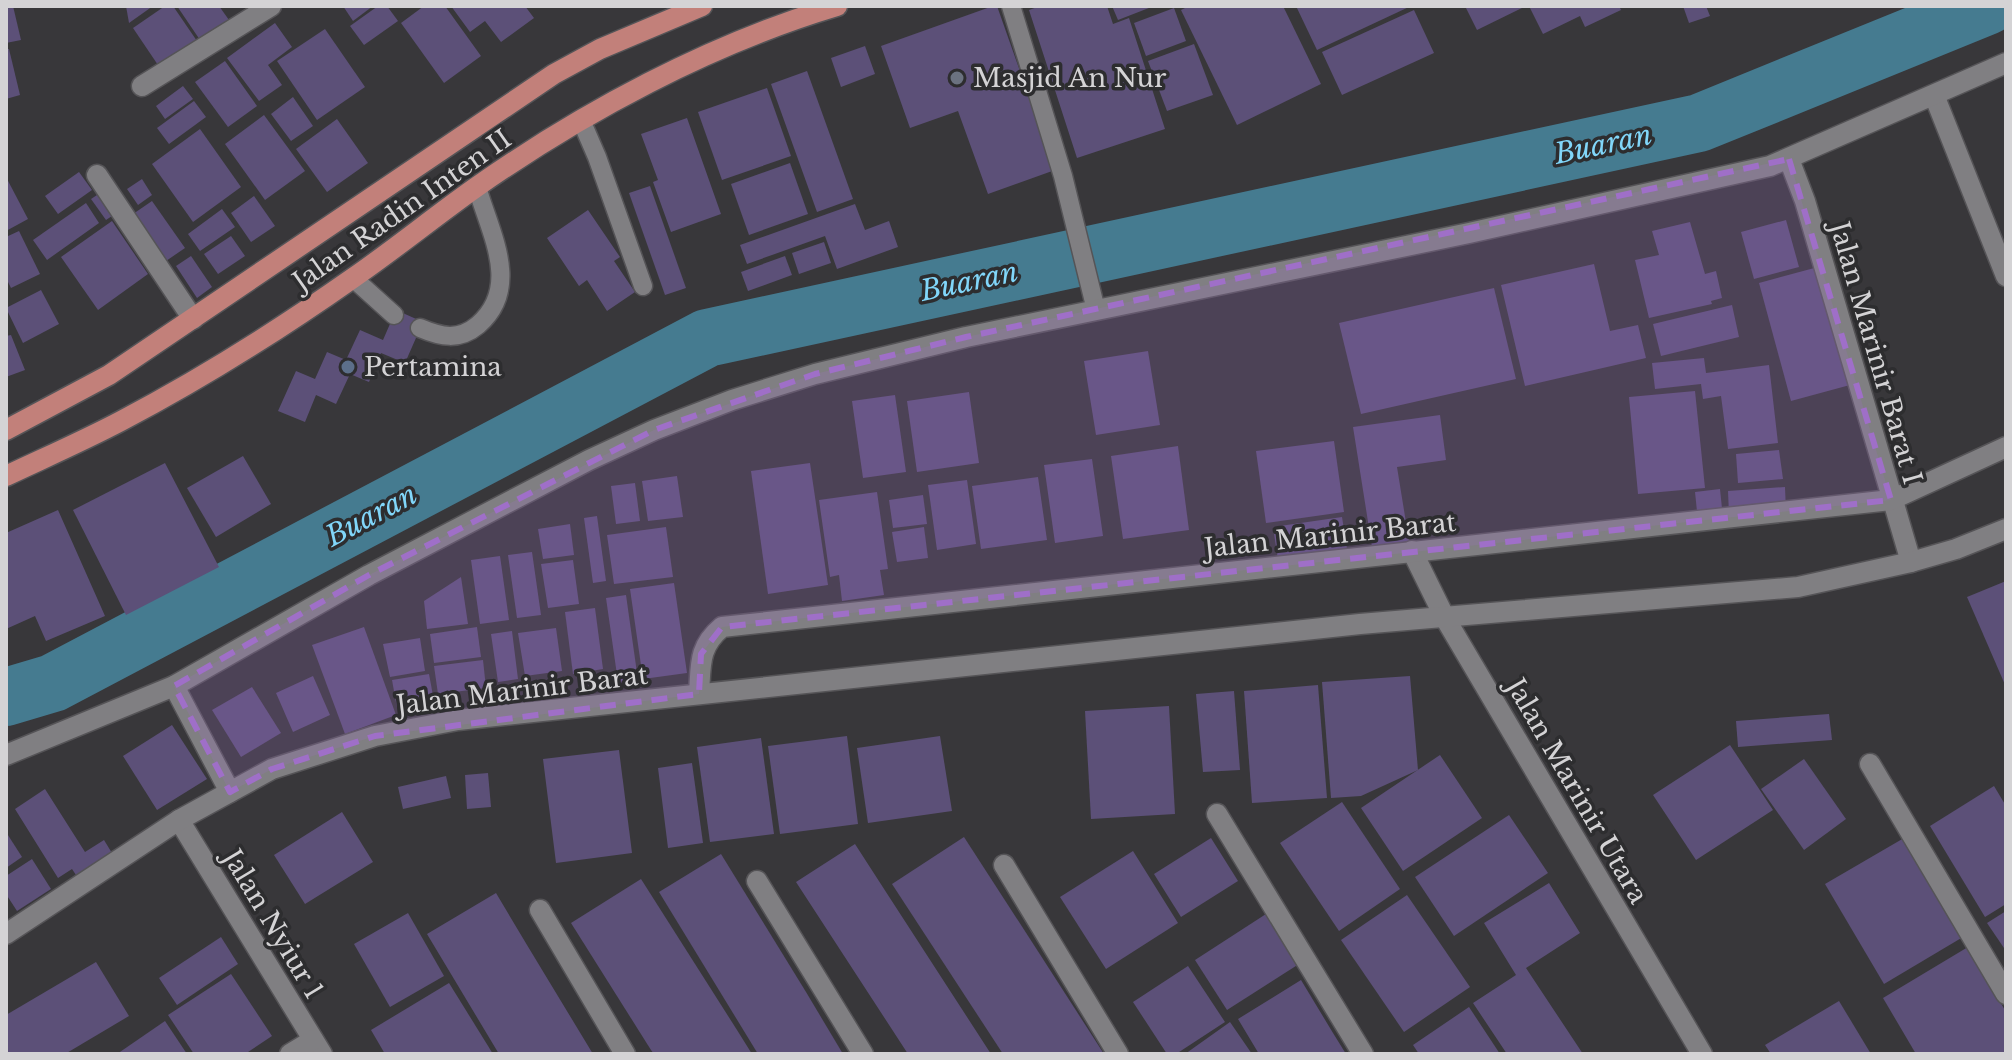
<svg xmlns="http://www.w3.org/2000/svg" width="2012" height="1060" font-family="'Libre Baskerville',serif">
	<rect width="100%" height="100%" fill="#38373a"/>
	<g fill="none" stroke-linecap="round" stroke-linejoin="round">
		<!-- river -->
		<polyline stroke="#457b90" stroke-width="58" points="6,697 53,683 707,338 1699,123 1987,6"/>
	</g>
	<!-- building -->
	<g fill="#5c5078">
		<polygon points="6,6 13,6 21,40 6,43"/>
		<polygon points="126,6 153,6 129,23"/>
		<polygon points="165,6 173,6 197,41 160,68 133,28"/>
		<polygon points="177,6 219,6 229,20 200,40"/>
		<polygon points="343,6 373,6 353,21"/>
		<polygon points="378,6 387,6 398,21 364,45 350,26"/>
		<polygon points="424,6 445,6 481,56 444,83 401,23"/>
		<polygon points="451,6 525,6 534,18 501,42 485,21 470,32"/>
		<polygon points="993,6 997,6 1055,170 988,194 958,111 910,128 881,46"/>
		<polygon points="1040,6 1107,6 1113,24 1129,18 1165,129 1077,158 1029,10"/>
		<polygon points="1112,6 1154,6 1118,20"/>
		<polygon points="1189,6 1283,6 1321,84 1237,125 1181,10"/>
		<polygon points="1296,6 1411,6 1317,50"/>
		<polygon points="1465,6 1526,6 1477,30"/>
		<polygon points="1529,6 1619,6 1621,10 1585,27 1580,16 1543,34"/>
		<polygon points="1683,6 1706,6 1710,16 1689,23"/>
		<polygon points="1174,8 1186,41 1146,56 1134,23"/>
		<polygon points="1414,10 1434,53 1342,95 1322,52"/>
		<polygon points="275,23 292,47 268,65 282,85 259,101 227,58"/>
		<polygon points="325,29 365,87 317,120 277,61"/>
		<polygon points="1194,44 1213,95 1167,111 1148,61"/>
		<polygon points="865,46 875,74 841,87 831,58"/>
		<polygon points="6,49 9,49 20,95 6,99"/>
		<polygon points="225,61 257,106 228,127 195,82"/>
		<polygon points="807,71 853,199 817,212 771,84"/>
		<polygon points="183,86 193,99 165,119 156,106"/>
		<polygon points="767,88 791,156 722,180 698,112"/>
		<polygon points="293,97 313,126 291,141 271,114"/>
		<polygon points="194,101 206,117 169,144 157,128"/>
		<polygon points="264,115 305,171 265,200 225,144"/>
		<polygon points="687,118 721,214 671,232 653,182 658,180 641,134"/>
		<polygon points="337,119 368,163 327,192 296,149"/>
		<polygon points="200,129 241,187 193,222 152,164"/>
		<polygon points="790,163 808,214 749,235 731,184"/>
		<polygon points="79,172 92,190 58,214 45,196"/>
		<polygon points="6,177 28,219 6,231"/>
		<polygon points="142,179 152,195 138,205 127,189"/>
		<polygon points="650,186 686,288 665,295 629,193"/>
		<polygon points="103,191 118,212 106,220 91,199"/>
		<polygon points="254,196 275,226 251,242 231,213"/>
		<polygon points="152,201 185,248 166,261 133,214"/>
		<polygon points="86,203 99,223 47,260 33,240"/>
		<polygon points="855,204 865,230 889,221 898,247 837,269 825,236 747,264 740,245"/>
		<polygon points="222,209 235,227 200,251 188,234"/>
		<polygon points="588,210 620,257 614,261 635,292 607,311 587,280 579,286 547,238"/>
		<polygon points="1786,220 1799,267 1754,279 1741,232"/>
		<polygon points="112,221 148,274 98,310 61,257"/>
		<polygon points="1690,222 1705,274 1716,271 1722,298 1711,301 1712,304 1649,318 1635,260 1659,255 1652,231"/>
		<polygon points="19,231 40,274 11,288 6,278 6,237"/>
		<polygon points="231,236 245,256 218,274 204,254"/>
		<polygon points="824,242 831,263 799,274 792,253"/>
		<polygon points="191,256 212,287 197,298 176,266"/>
		<polygon points="785,256 792,275 748,291 741,272"/>
		<polygon points="1594,264 1610,331 1638,325 1646,358 1525,386 1501,285"/>
		<polygon points="1818,267 1850,385 1791,401 1759,283"/>
		<polygon points="1494,288 1516,379 1361,414 1339,323"/>
		<polygon points="41,290 59,324 23,343 6,308"/>
		<polygon points="1732,305 1739,337 1661,356 1653,324"/>
		<polygon points="396,310 423,322 405,363 381,353 369,382 350,374 336,404 316,395 305,422 278,411 296,371 315,379 327,352 346,360 360,330 383,340"/>
		<polygon points="11,335 25,370 6,377 6,336"/>
		<polygon points="1148,351 1160,425 1096,435 1084,361"/>
		<polygon points="1704,358 1706,373 1769,365 1778,443 1728,449 1721,396 1703,399 1701,384 1655,389 1652,363"/>
		<polygon points="1695,391 1705,488 1638,494 1629,397"/>
		<polygon points="969,392 979,463 917,472 907,401"/>
		<polygon points="895,395 906,472 863,478 852,401"/>
		<polygon points="1440,415 1446,460 1397,467 1409,541 1372,547 1353,427"/>
		<polygon points="1334,441 1344,512 1266,523 1256,451"/>
		<polygon points="1178,446 1189,530 1123,539 1111,456"/>
		<polygon points="1779,450 1783,479 1738,483 1736,454"/>
		<polygon points="243,456 271,504 216,537 187,488"/>
		<polygon points="1092,459 1103,536 1055,543 1044,465"/>
		<polygon points="165,463 219,567 126,615 73,510"/>
		<polygon points="810,463 828,585 768,594 751,471"/>
		<polygon points="677,476 683,517 648,521 642,481"/>
		<polygon points="1038,477 1047,540 981,549 972,486"/>
		<polygon points="967,480 976,544 937,550 928,485"/>
		<polygon points="635,483 640,521 616,524 611,486"/>
		<polygon points="1785,487 1786,511 1729,515 1728,491"/>
		<polygon points="1720,489 1723,518 1698,521 1695,492"/>
		<polygon points="877,492 888,569 880,570 884,595 842,601 839,575 830,577 819,500"/>
		<polygon points="923,495 927,524 893,528 889,500"/>
		<polygon points="58,510 105,616 46,641 35,616 6,629 6,533"/>
		<polygon points="597,516 606,581 593,583 584,518"/>
		<polygon points="1342,517 1347,549 1278,560 1273,527"/>
		<polygon points="570,524 574,555 543,559 538,529"/>
		<polygon points="666,527 673,577 614,584 607,535"/>
		<polygon points="924,527 928,558 897,562 892,532"/>
		<polygon points="532,552 541,615 517,618 508,555"/>
		<polygon points="500,556 509,620 480,624 471,560"/>
		<polygon points="573,560 579,604 548,608 541,564"/>
		<polygon points="461,577 468,624 427,629 424,601"/>
		<polygon points="2006,581 2006,687 1967,597"/>
		<polygon points="674,583 687,673 643,679 630,589"/>
		<polygon points="626,595 638,680 618,682 606,598"/>
		<polygon points="595,608 603,669 573,674 565,612"/>
		<polygon points="364,627 396,715 345,734 312,645"/>
		<polygon points="477,627 481,657 434,663 430,634"/>
		<polygon points="556,628 562,671 525,676 518,633"/>
		<polygon points="512,631 518,679 498,682 491,634"/>
		<polygon points="420,638 425,671 390,677 383,644"/>
		<polygon points="483,660 486,688 438,694 434,666"/>
		<polygon points="429,674 434,701 397,708 392,680"/>
		<polygon points="313,676 330,715 293,732 276,693"/>
		<polygon points="1410,676 1418,770 1361,796 1331,798 1322,682"/>
		<polygon points="1318,685 1327,798 1252,803 1244,691"/>
		<polygon points="252,687 281,733 241,757 212,710"/>
		<polygon points="1234,691 1240,770 1203,772 1196,694"/>
		<polygon points="1169,706 1175,814 1091,819 1085,711"/>
		<polygon points="1829,714 1832,740 1738,747 1736,721"/>
		<polygon points="172,725 207,779 157,810 123,756"/>
		<polygon points="847,736 858,824 780,834 768,746"/>
		<polygon points="940,736 952,811 868,823 857,748"/>
		<polygon points="761,738 774,834 710,842 697,747"/>
		<polygon points="1730,745 1773,810 1696,860 1653,795"/>
		<polygon points="619,750 632,853 556,863 543,759"/>
		<polygon points="1440,755 1482,818 1403,871 1361,808"/>
		<polygon points="1804,759 1846,819 1804,850 1761,789"/>
		<polygon points="692,763 703,843 668,848 658,768"/>
		<polygon points="488,773 491,807 467,809 465,775"/>
		<polygon points="446,776 451,798 403,809 398,787"/>
		<polygon points="1994,786 2006,806 2006,904 1985,917 1930,826"/>
		<polygon points="45,789 85,852 104,840 115,858 80,881 72,869 58,878 15,809"/>
		<polygon points="1342,802 1400,889 1339,931 1280,843"/>
		<polygon points="342,812 373,862 305,904 274,855"/>
		<polygon points="1509,815 1548,873 1454,936 1415,877"/>
		<polygon points="6,832 22,857 6,868"/>
		<polygon points="964,837 1041,956 1104,1054 1003,1054 892,884"/>
		<polygon points="1211,838 1238,881 1181,917 1154,874"/>
		<polygon points="1904,838 1963,937 1884,984 1825,884"/>
		<polygon points="855,844 886,892 991,1054 908,1054 796,882"/>
		<polygon points="1133,851 1178,923 1106,969 1060,897"/>
		<polygon points="721,854 806,992 843,1054 758,1054 659,892"/>
		<polygon points="32,859 51,889 17,911 6,894 6,876"/>
		<polygon points="641,879 737,1030 752,1054 654,1054 651,1050 571,923"/>
		<polygon points="1549,883 1580,933 1526,968 1583,1054 1507,1054 1473,1003 1516,975 1484,923"/>
		<polygon points="496,893 527,945 593,1054 499,1054 427,934"/>
		<polygon points="1407,895 1470,987 1404,1032 1341,940"/>
		<polygon points="2006,911 2006,951 1987,923"/>
		<polygon points="408,913 444,976 390,1007 354,944"/>
		<polygon points="1266,914 1299,964 1227,1010 1195,960"/>
		<polygon points="221,937 238,964 177,1005 159,978"/>
		<polygon points="1968,947 2006,1012 2006,1054 1916,1054 1883,998"/>
		<polygon points="96,962 129,1016 65,1054 6,1054 6,1015"/>
		<polygon points="1188,966 1225,1022 1176,1054 1167,1054 1133,1002"/>
		<polygon points="231,974 272,1036 245,1054 194,1054 168,1015"/>
		<polygon points="1301,980 1333,1033 1346,1054 1259,1054 1238,1019"/>
		<polygon points="449,983 493,1054 385,1054 371,1030"/>
		<polygon points="1839,1001 1871,1054 1771,1054 1765,1045"/>
		<polygon points="1469,1007 1500,1054 1419,1054 1413,1045"/>
		<polygon points="165,1021 187,1054 117,1054"/>
		<polygon points="1230,1022 1252,1054 1185,1054"/>
	</g>
	<g fill="none" stroke-linecap="round" stroke-linejoin="round">
		<!-- lane casing -->
		<g stroke="#555457" stroke-width="21">
			<g id="lane">
				<polyline points="1011,6 1063,176 1096,310"/>
				<polyline points="581,120 597,157 643,286"/>
				<polyline points="353,278 394,315"/>
				<path d="M420,328C441,337 459,341 478,325C522,287 490,233 477,187"/>
			</g>
		</g>
		<!-- street casing -->
		<g stroke="#555457" stroke-width="23">
			<g id="street">
				<polyline points="142,86 271,6"/>
				<polyline points="1934,95 2006,276"/>
				<polyline points="1789,159 1805,201 1911,562"/>
				<polyline points="97,175 193,319"/>
				<polyline points="1412,551 1445,618 1702,1054"/>
				<polyline points="174,686 230,792"/>
				<path d="M699,694C701,665 698,647 722,627L1891,500L2006,447"/>
				<polyline points="6,755 174,686 369,575 589,460 654,430 732,400 815,374 966,337 1469,233 1770,166 2006,63"/>
				<polyline points="1870,764 2006,994"/>
				<polyline points="1217,814 1363,1054"/>
				<polyline points="179,820 322,1054"/>
				<polyline points="1004,865 1118,1054"/>
				<polyline points="757,881 863,1054"/>
				<polyline points="540,910 625,1054"/>
				<polyline points="6,934 179,820 272,769 375,736 458,720 1360,624 1798,587 1911,562 1956,549 2006,529"/>
				<polyline points="290,1054 313,1040"/>
			</g>
		</g>
		<!-- primary casing -->
		<g stroke="#555457" stroke-width="23">
			<g id="primary">
				<polyline points="6,430 109,375 554,74 600,49 702,6"/>
				<path d="M6,476C44,458 83,441 121,421C201,379 279,330 353,278C395,249 434,217 475,188C583,112 710,44 837,6"/>
			</g>
		</g>
		<!-- lane -->
		<use href="#lane" stroke="#807f82" stroke-width="18"/>
		<!-- street -->
		<use href="#street" stroke="#807f82" stroke-width="20"/>
		<!-- primary -->
		<use href="#primary" stroke="#c2807a" stroke-width="20"/>
	</g>
	<!-- marked area -->
	<path fill="#9f6fc8" fill-opacity="0.2" stroke="#9f6fc8" stroke-width="6" stroke-dasharray="16 10" stroke-linejoin="round" d="M1789,159L1891,500L722,627L701,654L699,694L375,736L272,769L230,792L174,686L369,575L654,430L815,374L966,337Z"/>
	<!-- markers -->
	<circle fill="#6b7280" stroke="#2d2d2f" stroke-width="3" cx="957" cy="78" r="8"/>
	<circle fill="#5c6f8a" stroke="#2d2d2f" stroke-width="3" cx="348" cy="367" r="8"/>
	<g text-anchor="middle" stroke-width="7" stroke-linejoin="round" paint-order="stroke">
		<!-- poi labels -->
		<g font-size="26" fill="#d4d3d5" stroke="#2d2d2f" text-anchor="start">
			<text x="973" y="87">Masjid An Nur</text>
			<text x="364" y="376">Pertamina</text>
		</g>
		<!-- street labels -->
		<g font-size="26" fill="#d4d3d5" stroke="#2d2d2f">
			<text transform="translate(402 210) rotate(-35)" y="9">Jalan Radin Inten II</text>
			<text transform="translate(1876 353) rotate(74)" y="9">Jalan Marinir Barat I</text>
			<text transform="translate(1330 535) rotate(-6)" y="9">Jalan Marinir Barat</text>
			<text transform="translate(522 690) rotate(-7)" y="9">Jalan Marinir Barat</text>
			<text transform="translate(1577 791) rotate(60)" y="9">Jalan Marinir Utara</text>
			<text transform="translate(273 924) rotate(59)" y="9">Jalan Nyiur 1</text>
		</g>
		<!-- water labels -->
		<g font-size="28" font-style="italic" fill="#81d6f9" stroke="#2d2d2f">
			<text transform="translate(1603 144) rotate(-12)" y="10">Buaran</text>
			<text transform="translate(969 281) rotate(-12)" y="10">Buaran</text>
			<text transform="translate(371 515) rotate(-28)" y="10">Buaran</text>
		</g>
	</g>
	<!-- border -->
	<rect width="2012" height="1060" fill="none" stroke="#d4d3d5" stroke-width="16"/>
</svg>
